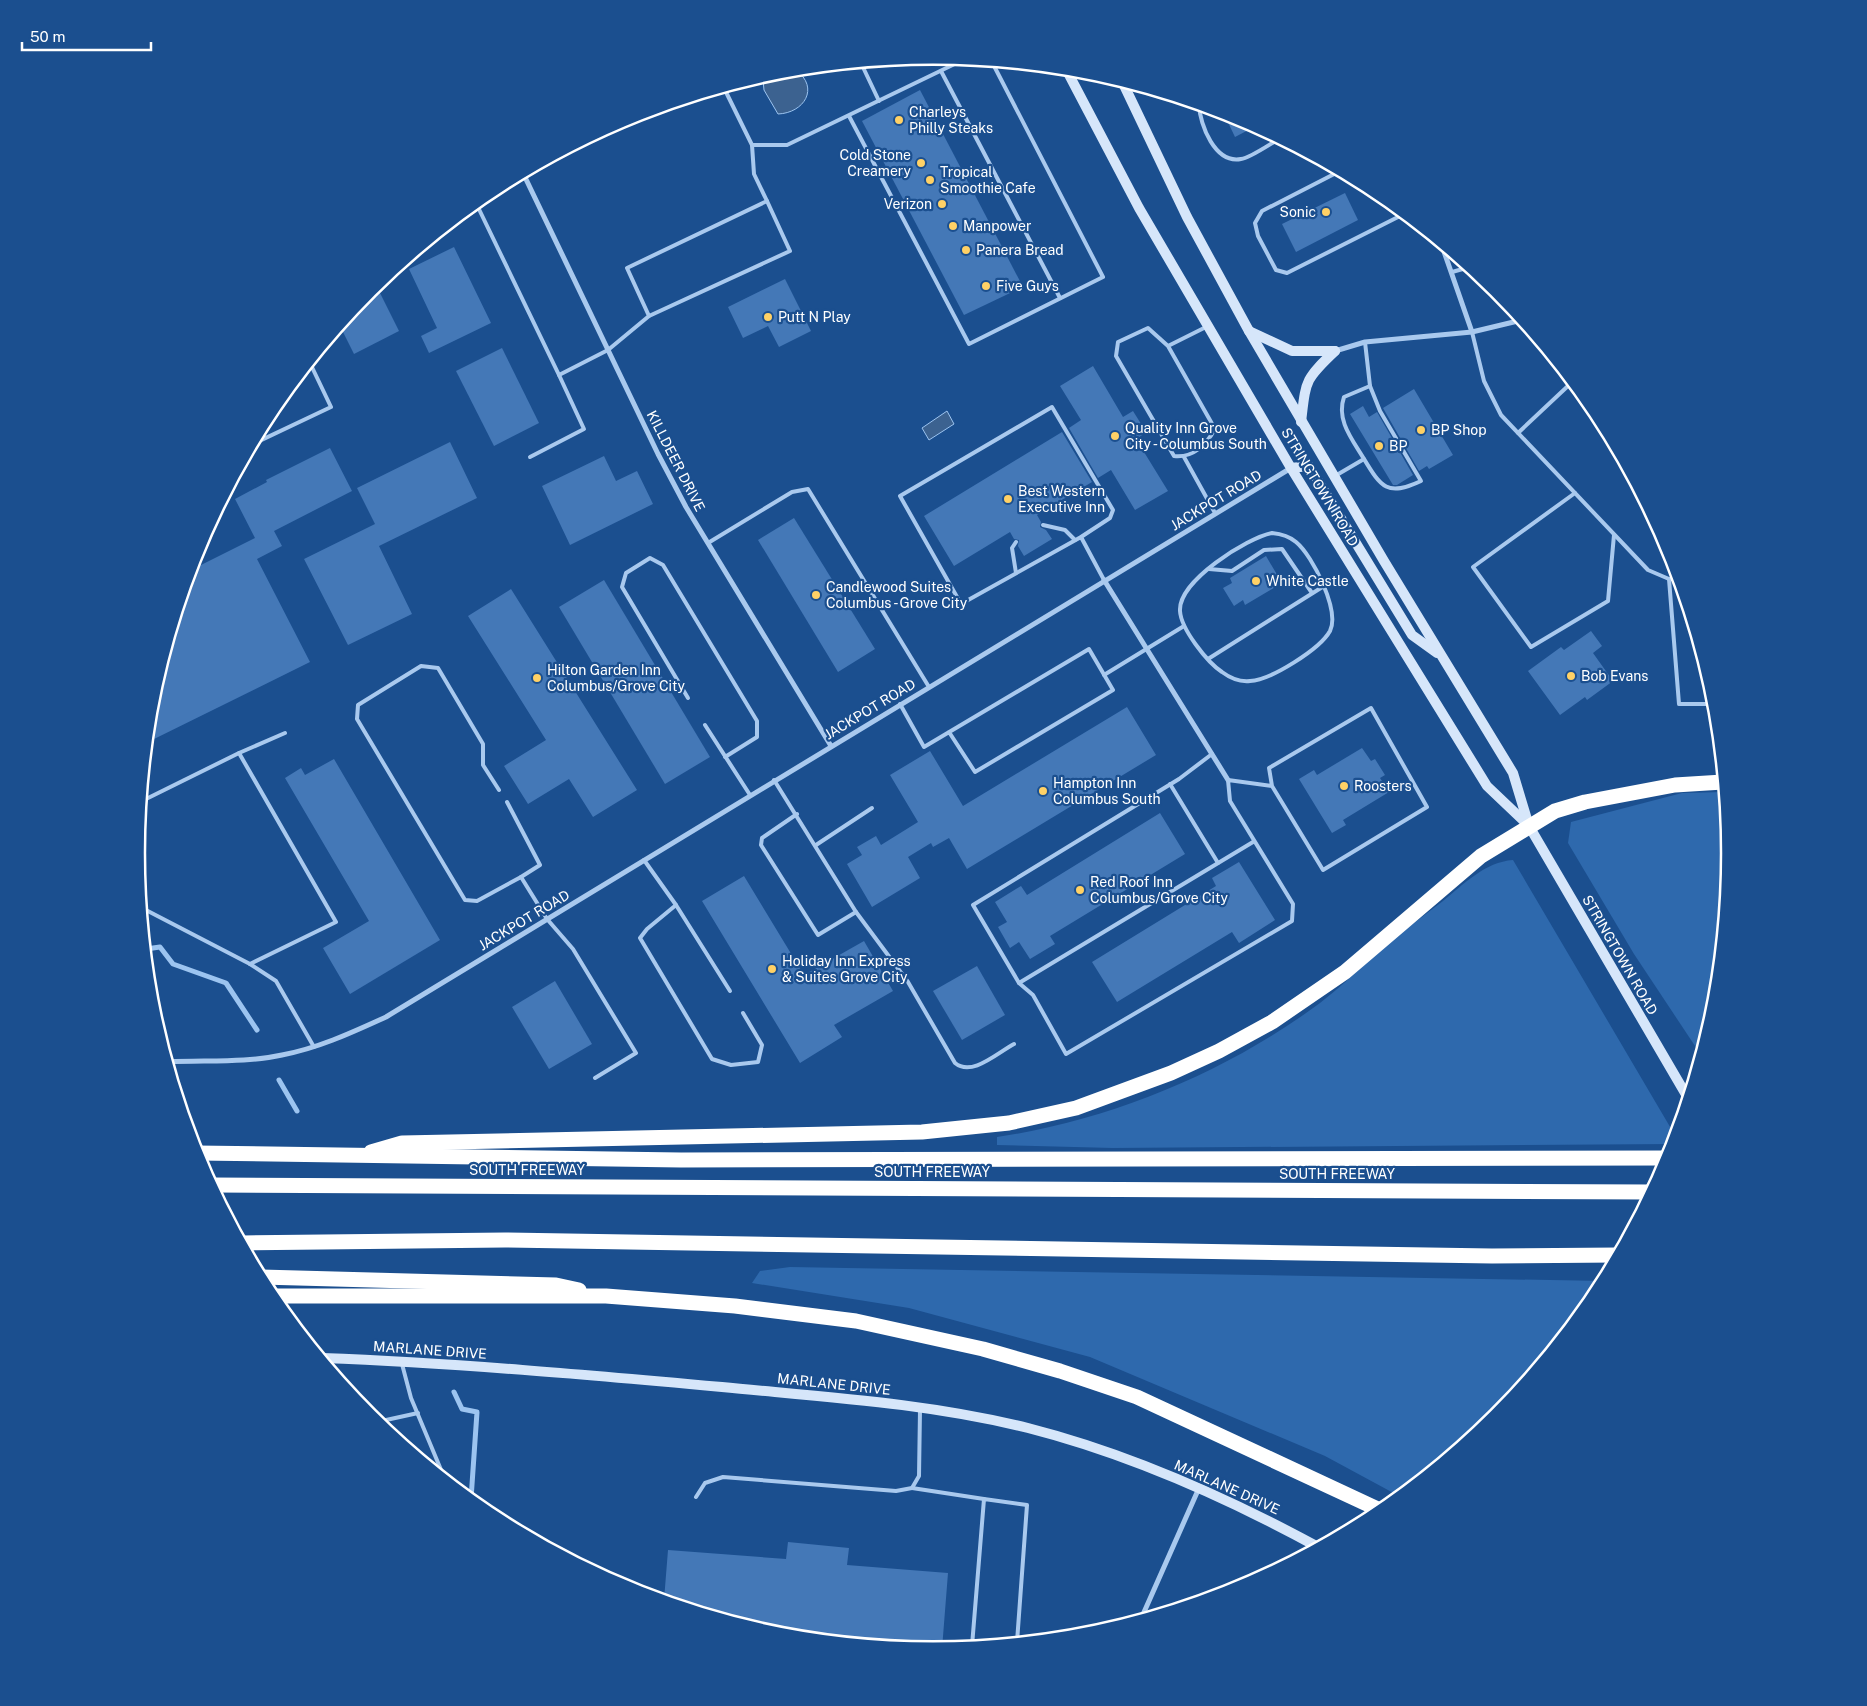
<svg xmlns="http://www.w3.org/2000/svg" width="1867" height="1706" font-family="'Public Sans',sans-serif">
	<rect width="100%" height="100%" fill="#1b4f8f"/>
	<!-- green -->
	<g fill="#2e69ad">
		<polygon points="1724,792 1730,853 1715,1009 1701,1055 1634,954 1568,843 1571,822 1682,793"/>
		<path d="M1513,860L1676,1137L1674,1144L1113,1148L997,1145V1137C1112,1120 1227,1072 1320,1003C1341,987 1360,968 1380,951C1400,933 1422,917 1443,901C1464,884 1485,862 1513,860Z"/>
		<polygon points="790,1267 1604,1281 1596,1296 1497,1417 1399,1496 1325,1456 1090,1357 909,1308 752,1283 760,1271"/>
	</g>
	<!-- water -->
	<g fill="#3c6290" stroke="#9cc4f0">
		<path d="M796,70C820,88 804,113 778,114L764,90L763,80L768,75Z"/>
		<polygon points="947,411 954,424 929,440 922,428"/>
	</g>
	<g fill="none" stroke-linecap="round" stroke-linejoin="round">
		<!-- stream -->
		<g stroke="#9cc4f0" stroke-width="5">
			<polyline points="146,949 160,947 173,964 226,983 257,1030"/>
			<polyline points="279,1080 297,1111"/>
			<polyline points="454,1392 462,1409 477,1412 471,1499 494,1517"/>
		</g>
	</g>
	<!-- building -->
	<g fill="#4478b7">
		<polygon points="920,90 1023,287 964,315 862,121"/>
		<polygon points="1223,112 1239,117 1256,126 1235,137"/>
		<polygon points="1345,193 1358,220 1296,252 1282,224"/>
		<polygon points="454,247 491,323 429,353 421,336 437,328 409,269"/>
		<polygon points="785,279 811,331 779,347 768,326 743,338 728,307"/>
		<polygon points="376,285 399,331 354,354 340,326"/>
		<polygon points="502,348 539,423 494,446 456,371"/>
		<polygon points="1093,366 1123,417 1133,411 1143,427 1141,429 1144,434 1136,439 1168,491 1135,510 1111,470 1098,478 1069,428 1081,420 1060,386"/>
		<polygon points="1414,389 1453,455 1429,469 1427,466 1419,471 1383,408"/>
		<polygon points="1363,406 1369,417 1377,412 1413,475 1397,485 1393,485 1350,414"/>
		<polygon points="1062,432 1092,482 1037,515 1041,522 1040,527 1046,530 1052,539 1024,556 1018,546 1019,540 1014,539 1010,532 954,566 924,516"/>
		<polygon points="450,442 477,498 379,546 412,614 348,645 304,559 375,524 357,488"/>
		<polygon points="330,448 352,491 274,531 282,546 257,559 310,662 148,742 152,697 191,570 255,538 235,499 267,482 266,480"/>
		<polygon points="604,456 616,481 637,471 653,504 570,545 542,486"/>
		<polygon points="794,518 875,649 838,672 758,540"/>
		<polygon points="1266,556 1282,583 1245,605 1243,600 1234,606 1223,588 1232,583 1230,578"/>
		<polygon points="604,580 710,757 665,784 559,607"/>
		<polygon points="511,589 637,790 593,817 569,779 528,804 504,766 546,740 468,616"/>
		<polygon points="1591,631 1602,646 1593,653 1613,681 1587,700 1585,697 1560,715 1528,671 1561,647 1564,650"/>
		<polygon points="1127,707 1156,755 967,869 949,838 933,847 931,843 908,857 920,878 872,907 847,864 862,855 857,847 876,836 881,845 918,822 890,775 930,751 963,806"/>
		<polygon points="1362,748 1371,761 1375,759 1385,775 1380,778 1389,792 1343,820 1346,825 1332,833 1299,779 1314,770 1317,775"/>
		<polygon points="334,759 440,940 350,994 323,948 369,921 285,778 301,768 305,775"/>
		<polygon points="1160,813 1185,854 1050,936 1055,944 1030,959 1019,942 1010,948 998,927 1007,922 995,902 1021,886 1027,895"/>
		<polygon points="1239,862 1275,920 1239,943 1232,932 1117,1002 1092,962 1216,886 1212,878"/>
		<polygon points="744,876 804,975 864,941 893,991 834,1025 842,1037 800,1063 702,901"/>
		<polygon points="977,966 1005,1015 962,1040 933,991"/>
		<polygon points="555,981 592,1044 549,1069 512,1007"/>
		<polygon points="788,1542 849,1548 847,1565 948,1573 942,1649 778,1634 664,1600 668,1550 786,1559"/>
	</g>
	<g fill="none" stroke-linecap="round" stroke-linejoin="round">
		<!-- lane -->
		<g stroke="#a9c9ee" stroke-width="4">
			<polyline points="861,63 879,101"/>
			<polyline points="941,71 1060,298"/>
			<polyline points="724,88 752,145 787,145 965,59"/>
			<path d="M1199,105C1200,125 1215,164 1241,159C1250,158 1270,144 1279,139"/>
			<polyline points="849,116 969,344 1103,277 992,62"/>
			<polyline points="1340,171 1262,211 1255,223 1258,236 1276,270 1287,273 1404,214"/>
			<polyline points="476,203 559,375 608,350 649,316 627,268 767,201 754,174 752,145"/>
			<polyline points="1452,272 1470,267"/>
			<polyline points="649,316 790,251 767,201"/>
			<polyline points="1472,332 1484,381 1501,415 1648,570 1669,579 1679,579"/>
			<path d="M1168,346L1148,328L1118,342L1116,356L1174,456C1194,458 1206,445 1215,429L1168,346L1206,327"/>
			<polyline points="1518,433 1569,385 1604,425"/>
			<polyline points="253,444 331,407 310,363"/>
			<polyline points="530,457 584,429 559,375"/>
			<polyline points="1184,457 1215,513"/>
			<path d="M1364,459C1381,487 1387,497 1421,481L1380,411L1370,386L1365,342"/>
			<path d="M1335,476L1364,459C1352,439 1336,420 1344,397L1370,386"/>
			<polyline points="1575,493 1473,567 1531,647 1608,601 1614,535"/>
			<polyline points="1043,525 1065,530 1075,540"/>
			<path d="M1272,533C1282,534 1289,536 1296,542C1313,556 1340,611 1330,631C1320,649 1271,680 1250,681C1240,682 1230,678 1222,672C1207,662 1181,629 1180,611C1178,581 1247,538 1272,533Z"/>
			<polyline points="1081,537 1110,518 1113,510 1052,407 900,496 961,604 1081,537 1104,580"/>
			<polyline points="1016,542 1012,548 1016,573"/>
			<polyline points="708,543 792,492 808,489 929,687"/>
			<polyline points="1209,569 1232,571 1264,550 1282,549 1312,593"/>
			<polyline points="1669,579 1679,704 1716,704"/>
			<polyline points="1208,659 1324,586"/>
			<polyline points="1104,675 1184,626"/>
			<polyline points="688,698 622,587 626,573 650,558 663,565 757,721 757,737 725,757"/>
			<polyline points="900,704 924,747 1089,649 1113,690 975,772 949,732"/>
			<polyline points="705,725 750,795"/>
			<polyline points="239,753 285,733"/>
			<polyline points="1212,754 1179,779 973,905 1019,983 1033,995 1066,1054 1292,921 1293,904 1230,801 1228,780 1272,786 1323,870 1427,807 1371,708 1269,768 1272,786"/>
			<path d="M774,780L856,912L908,982L955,1063C972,1077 997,1053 1014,1044"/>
			<polyline points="1170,784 1218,863"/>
			<polyline points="499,790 483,765 483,744 438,668 421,666 358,705 357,719 465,900 477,901 521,877 547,919 573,949 636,1053 595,1078"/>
			<polyline points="142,801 239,753 336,922 250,964"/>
			<polyline points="507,802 540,865 521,877"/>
			<polyline points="797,814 762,838 761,845 818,935 856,912"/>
			<polyline points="816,845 872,808"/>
			<polyline points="644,860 676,905 730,991"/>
			<polyline points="676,905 647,929 640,938 712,1059 731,1065 758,1062 762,1045 743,1013"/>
			<polyline points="142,908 250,964 276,981 314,1047"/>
			<polyline points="1019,983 1253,842"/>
			<polyline points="402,1364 411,1398 444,1477"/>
			<polyline points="377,1422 418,1413"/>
			<polyline points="912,1488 984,1499"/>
			<polyline points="696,1497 705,1483 723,1477 896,1491 912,1488 919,1476 920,1410"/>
			<polyline points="972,1646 984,1499 1027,1505 1017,1642"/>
		</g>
		<!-- street -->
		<g stroke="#a9c9ee" stroke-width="5">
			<polyline points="523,173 658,454 686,507 831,746"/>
			<polyline points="1441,243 1472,332"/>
			<polyline points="1335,351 1365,342 1472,332 1522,320"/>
			<polyline points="1104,580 1228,780"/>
			<path d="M168,1062C206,1060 246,1063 282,1055C319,1048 353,1032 386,1017L1291,468"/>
			<polyline points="1141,1619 1199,1488"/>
		</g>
		<!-- secondary -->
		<g stroke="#d6e6fa" stroke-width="10">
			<polyline points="1066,69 1139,208 1291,468 1487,786 1528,825"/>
			<polyline points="1122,81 1187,217 1249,331 1384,561 1513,773 1529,826 1688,1098"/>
			<polyline points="1249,331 1292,351 1335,351"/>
			<path d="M1301,422C1306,381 1304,380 1335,351"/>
			<polyline points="1291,468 1309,466 1412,635 1437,653"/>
			<path d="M322,1358C456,1363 589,1375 722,1387C825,1397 928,1403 1028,1428C1130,1454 1226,1497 1318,1547"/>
		</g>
		<!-- highway -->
		<g stroke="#fff" stroke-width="15">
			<polyline points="371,1152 402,1143 922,1132 1009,1123 1076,1108 1171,1073 1219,1051 1272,1022 1345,972 1481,856 1555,811 1585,802 1675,785 1723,782"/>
			<polyline points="196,1153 681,1160 1669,1158"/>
			<polyline points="212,1185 1652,1192"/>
			<polyline points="243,1243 505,1240 1492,1256 1618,1255"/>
			<polyline points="261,1277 556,1285 579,1290"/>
			<polyline points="271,1296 606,1296 735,1306 856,1321 983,1349 1060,1371 1137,1397 1382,1511"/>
		</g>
	</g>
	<!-- markers -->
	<g fill="#ffd166" stroke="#1b4f8f" stroke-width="2">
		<circle cx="899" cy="120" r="5"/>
		<circle cx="921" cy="163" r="5"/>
		<circle cx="930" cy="180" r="5"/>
		<circle cx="942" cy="204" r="5"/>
		<circle cx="1326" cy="212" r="5"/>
		<circle cx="953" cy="226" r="5"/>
		<circle cx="966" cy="250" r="5"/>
		<circle cx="986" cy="286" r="5"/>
		<circle cx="768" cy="317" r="5"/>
		<circle cx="1421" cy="430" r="5"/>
		<circle cx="1115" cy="436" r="5"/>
		<circle cx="1379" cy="446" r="5"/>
		<circle cx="1008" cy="499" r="5"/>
		<circle cx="1256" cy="581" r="5"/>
		<circle cx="816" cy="595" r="5"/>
		<circle cx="1571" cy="676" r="5"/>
		<circle cx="537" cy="678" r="5"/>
		<circle cx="1344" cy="786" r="5"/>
		<circle cx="1043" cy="791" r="5"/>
		<circle cx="1080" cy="890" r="5"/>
		<circle cx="772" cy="969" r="5"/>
	</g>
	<g text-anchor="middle" stroke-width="4.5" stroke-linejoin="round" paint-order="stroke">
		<!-- poi labels -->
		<g font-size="14" fill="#fff" stroke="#1b4f8f" text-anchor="start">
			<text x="909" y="117">Charleys<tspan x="909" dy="16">Philly Steaks</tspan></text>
			<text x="911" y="160" text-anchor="end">Cold Stone<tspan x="911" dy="16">Creamery</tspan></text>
			<text x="940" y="177">Tropical<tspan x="940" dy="16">Smoothie Cafe</tspan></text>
			<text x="932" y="209" text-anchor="end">Verizon</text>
			<text x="1316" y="217" text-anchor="end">Sonic</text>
			<text x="963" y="231">Manpower</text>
			<text x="976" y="255">Panera Bread</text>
			<text x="996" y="291">Five Guys</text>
			<text x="778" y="322">Putt N Play</text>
			<text x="1125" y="433">Quality Inn Grove<tspan x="1125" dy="16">City - Columbus South</tspan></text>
			<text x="1431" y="435">BP Shop</text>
			<text x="1389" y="451">BP</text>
			<text x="1018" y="496">Best Western<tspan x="1018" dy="16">Executive Inn</tspan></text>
			<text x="1266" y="586">White Castle</text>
			<text x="826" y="592">Candlewood Suites<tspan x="826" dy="16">Columbus - Grove City</tspan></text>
			<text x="547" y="675">Hilton Garden Inn<tspan x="547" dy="16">Columbus/Grove City</tspan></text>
			<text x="1581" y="681">Bob Evans</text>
			<text x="1053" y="788">Hampton Inn<tspan x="1053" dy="16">Columbus South</tspan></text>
			<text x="1354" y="791">Roosters</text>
			<text x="1090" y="887">Red Roof Inn<tspan x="1090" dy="16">Columbus/Grove City</tspan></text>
			<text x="782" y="966">Holiday Inn Express<tspan x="782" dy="16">&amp; Suites Grove City</tspan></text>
		</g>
		<!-- street labels -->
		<g font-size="14" fill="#fff" stroke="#1b4f8f">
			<text transform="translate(676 461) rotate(63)" y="5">KILLDEER DRIVE</text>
			<text transform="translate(1320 487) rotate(59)" y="5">STRINGTOWN ROAD</text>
			<text transform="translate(1216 500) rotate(-31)" y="5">JACKPOT ROAD</text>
			<text transform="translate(870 709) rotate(-31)" y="5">JACKPOT ROAD</text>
			<text transform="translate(524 920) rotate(-31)" y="5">JACKPOT ROAD</text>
			<text transform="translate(1620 955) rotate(60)" y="5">STRINGTOWN ROAD</text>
			<text x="527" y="1175">SOUTH FREEWAY</text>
			<text x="932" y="1177">SOUTH FREEWAY</text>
			<text x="1337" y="1179">SOUTH FREEWAY</text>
			<text transform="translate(430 1350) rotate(4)" y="5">MARLANE DRIVE</text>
			<text transform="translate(834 1384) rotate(6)" y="5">MARLANE DRIVE</text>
			<text transform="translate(1227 1487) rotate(24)" y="5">MARLANE DRIVE</text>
		</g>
	</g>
	<!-- crop -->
	<path d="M0 0H1867V1706H0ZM145 853a788 788 0 1 1 1576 0a788 788 0 1 1-1576 0Z" fill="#1b4f8f" fill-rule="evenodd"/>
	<path fill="none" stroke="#fff" stroke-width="2.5" d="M145 853a788 788 0 1 1 1576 0a788 788 0 1 1-1576 0Z"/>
	<!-- scale -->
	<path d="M22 42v8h129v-8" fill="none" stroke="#ffffff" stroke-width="2.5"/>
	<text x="30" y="42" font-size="15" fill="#ffffff" stroke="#1b4f8f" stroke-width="4" paint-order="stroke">50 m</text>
</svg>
